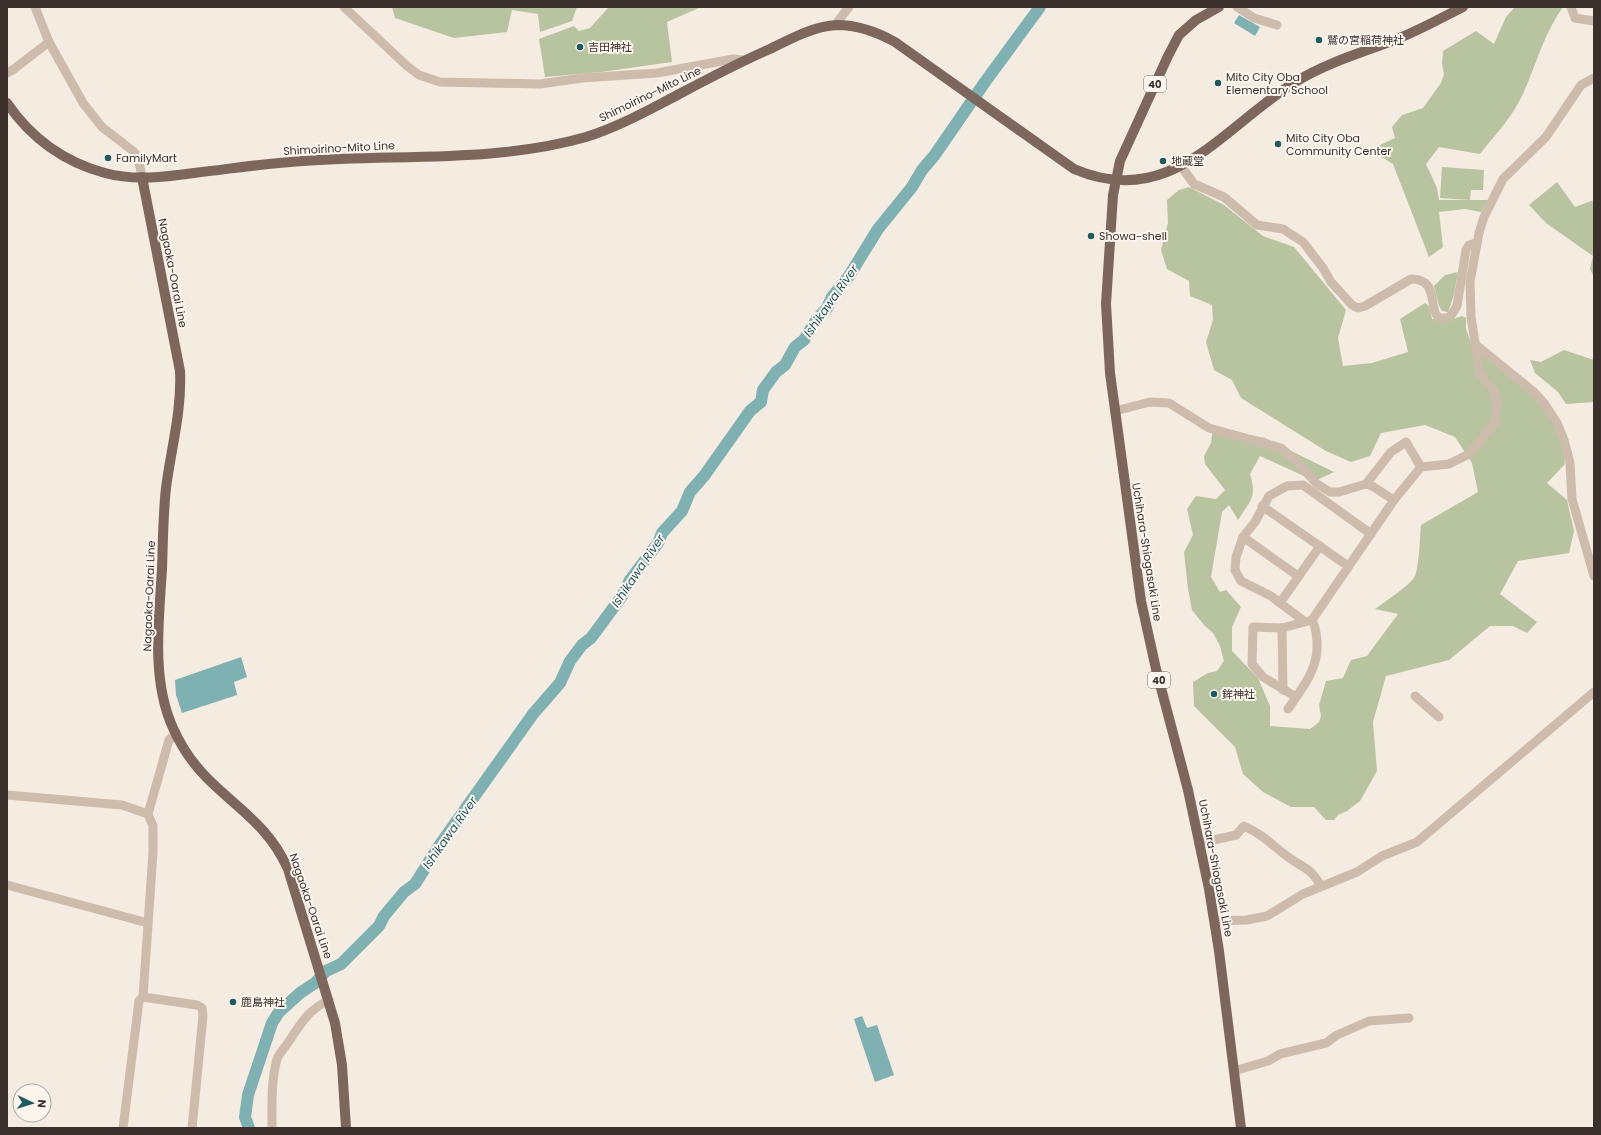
<svg xmlns="http://www.w3.org/2000/svg" width="1601" height="1135" font-family="Poppins,'Noto Sans JP',sans-serif">
	<rect width="100%" height="100%" fill="#f4ebe1"/>
	<!-- green -->
	<g fill="#b8c4a0">
		<polygon points="392,7 577,7 572,21 540,32 538,14 512,10 507,32 454,38 395,18"/>
		<polygon points="609,7 701,7 667,22 672,62 601,72 545,77 539,39 574,26 579,31 590,28"/>
		<path d="M1515,7H1563C1544,33 1536,65 1523,94C1513,116 1495,135 1480,154L1439,147L1426,164L1437,188L1439,200H1470L1440,198L1442,167L1484,170L1483,190H1471L1470,200H1488L1481,212L1465,209L1439,212L1443,247L1429,257L1393,164L1377,154L1378,146L1395,138L1392,127L1402,115L1423,108L1441,83L1444,74L1442,64L1443,51L1476,31L1494,44L1506,17Z"/>
		<polygon points="1557,182 1575,207 1594,200 1594,277 1590,269 1593,256 1546,223 1529,205"/>
		<path d="M1189,187L1224,205L1263,236L1294,247L1346,310L1338,338L1343,366L1372,363L1408,352L1400,319L1425,303L1429,306L1432,319L1451,320L1462,316L1466,318V329L1472,346L1542,404L1562,440L1565,464L1547,483L1567,500L1574,531L1569,553L1518,561L1500,594L1537,622L1527,633L1513,626H1490L1449,660L1386,676L1373,722L1377,771L1360,801L1347,811L1338,815L1334,820H1326L1314,807H1291L1263,792L1243,774L1235,747L1194,706L1193,682L1208,673L1217,671L1224,661L1220,646L1213,633L1204,625L1192,610L1188,589L1184,552L1193,535L1187,509L1196,496L1216,499L1225,490L1205,464L1204,456L1211,443L1213,428L1265,438L1334,472L1315,481L1260,456L1250,474C1257,497 1251,500 1238,520L1229,505L1222,512L1211,577L1220,592L1226,590L1241,607L1232,627V651L1258,678L1270,706V726L1310,729L1319,722L1321,716L1319,705L1326,681L1343,678L1351,660L1367,656L1398,614L1375,609C1386,601 1406,588 1414,578C1419,571 1420,536 1421,525L1478,492L1472,463L1455,437L1425,425L1381,433L1370,456L1351,462L1326,451L1241,398L1232,380L1214,370L1206,342L1213,320L1212,305L1190,296L1189,281L1167,269L1161,250L1168,223L1167,200L1179,190Z"/>
		<polygon points="1458,272 1454,295 1448,312 1442,311 1439,306 1434,286 1445,275"/>
		<polygon points="1564,350 1594,360 1594,402 1566,404 1558,392 1535,373 1530,360 1541,362"/>
	</g>
	<!-- water -->
	<g fill="#7fb0b2">
		<polygon points="1239,15 1260,27 1255,36 1234,23"/>
		<polygon points="241,657 247,677 234,682 237,695 182,713 176,695 175,680"/>
		<polygon points="862,1016 867,1028 877,1025 894,1075 875,1082 854,1019"/>
	</g>
	<g fill="none" stroke-linecap="round" stroke-linejoin="round">
		<!-- river -->
		<polyline stroke="#7fb0b2" stroke-width="12" points="249,1128 245,1117 248,1095 272,1023 279,1012 300,993 315,983 326,971 341,964 379,926 384,916 404,892 415,884 439,846 533,714 560,683 570,661 582,645 591,638 622,596 630,580 658,543 662,533 682,511 690,492 704,476 750,411 761,402 763,390 776,372 785,365 795,347 804,340 817,319 827,308 832,297 849,276 878,229 912,187 922,170 934,156 985,82 1040,7"/>
		<!-- minor -->
		<g stroke="#cdbbac" stroke-width="9">
			<polyline points="35,7 49,42 83,103 102,127 133,151 138,157 142,177"/>
			<polyline points="344,7 407,66 419,75 440,82 540,84 582,78 657,73 733,59 744,60"/>
			<polyline points="1237,7 1254,18 1277,25"/>
			<polyline points="1571,7 1575,18 1594,21"/>
			<polyline points="835,25 849,7"/>
			<polyline points="7,73 14,69 49,42"/>
			<path d="M1181,166L1194,184L1224,197L1257,225L1283,229L1303,242L1323,268L1331,282L1352,305L1358,308L1365,306L1411,279C1447,279 1420,326 1450,317L1457,306L1466,250L1469,245L1476,243"/>
			<polyline points="1476,345 1534,392 1544,403 1557,423 1564,440 1570,463 1572,499 1594,576"/>
			<polyline points="1115,411 1150,402 1169,403 1209,428 1281,448 1297,462 1317,484 1330,492 1339,492 1366,484 1372,486 1394,500"/>
			<polyline points="1366,484 1391,452 1406,442 1421,467"/>
			<polyline points="1262,506 1348,566"/>
			<polyline points="1243,537 1298,576"/>
			<polyline points="1280,603 1320,546"/>
			<polyline points="1304,621 1271,596 1241,581 1235,570 1236,557 1243,537 1255,522 1269,496 1287,486 1303,485 1371,534"/>
			<polyline points="1282,628 1283,690"/>
			<polyline points="1415,696 1439,717"/>
			<polyline points="1296,697 1263,677 1252,664 1253,627 1282,628 1312,620 1394,500 1421,467 1449,464 1469,454 1495,423 1497,402 1494,391 1480,374 1471,317 1470,282 1479,233 1484,217 1503,179 1546,137 1581,85 1594,78"/>
			<path d="M1288,709C1303,687 1319,669 1317,641C1316,633 1316,627 1312,620"/>
			<polyline points="7,795 122,805 148,814 153,826 153,852 143,997 197,1005 202,1008 203,1016 192,1128"/>
			<polyline points="148,814 169,740 176,734"/>
			<path d="M1200,843L1236,835L1244,826C1263,835 1269,842 1284,854C1301,868 1309,865 1321,886"/>
			<polyline points="7,885 148,923"/>
			<polyline points="1214,921 1247,920 1267,916 1303,894 1357,872 1382,856 1417,842 1594,692"/>
			<polyline points="1234,1071 1268,1061 1280,1054 1326,1043 1337,1035 1369,1021 1409,1018"/>
			<polyline points="123,1128 139,1001 143,997"/>
			<path d="M272,1128C272,1107 271,1084 276,1063C277,1056 281,1052 285,1047C299,1027 306,1011 329,1000"/>
		</g>
		<!-- major -->
		<g stroke="#7d675c" stroke-width="10">
			<polyline points="1219,7 1196,20 1179,35 1168,56 1120,161 1113,195 1106,304 1110,373 1141,601 1156,669 1188,790 1209,889 1219,951 1241,1128"/>
			<path d="M7,103C31,138 64,162 105,173C134,181 165,177 194,173C230,169 267,163 303,161C396,154 495,163 586,137C615,128 641,114 668,100C702,82 735,64 770,49C790,39 814,26 837,25C857,25 877,32 895,42L1074,169C1172,211 1223,126 1297,81C1328,62 1364,52 1397,39C1420,30 1441,18 1463,7"/>
			<path d="M142,177L180,371C182,411 171,449 166,488C163,515 163,542 162,569C159,620 151,680 173,728C181,746 193,764 207,778C239,810 268,825 288,869L335,1023L342,1065L346,1128"/>
		</g>
	</g>
	<!-- markers -->
	<g fill="#1f5a5e" stroke="#fbf5ee" stroke-width="1.5">
		<circle cx="1319" cy="40" r="4"/>
		<circle cx="580" cy="47" r="4"/>
		<circle cx="1218" cy="83" r="4"/>
		<circle cx="1278" cy="144" r="4"/>
		<circle cx="108" cy="158" r="4"/>
		<circle cx="1163" cy="161" r="4"/>
		<circle cx="1091" cy="236" r="4"/>
		<circle cx="1214" cy="694" r="4"/>
		<circle cx="233" cy="1002" r="4"/>
	</g>
	<g text-anchor="middle" stroke-width="4" stroke-linejoin="round" paint-order="stroke">
		<!-- shield labels -->
		<g fill="#fbf5ee" stroke="#756b66" stroke-width="1">
			<rect x="1144" y="76" width="22" height="16" rx="3"/>
			<rect x="1148" y="672" width="22" height="16" rx="3"/>
		</g>
		<g font-size="10" font-weight="bold" fill="#3b302b">
			<text x="1155" y="88">40</text>
			<text x="1159" y="684">40</text>
		</g>
		<!-- poi labels -->
		<g font-size="11" fill="#3b302b" stroke="#fbf5ee" text-anchor="start">
			<text x="1327" y="44">鷲の宮稲荷神社</text>
			<text x="588" y="51">吉田神社</text>
			<text x="1226" y="81">Mito City Oba<tspan x="1226" dy="13">Elementary School</tspan></text>
			<text x="1286" y="142">Mito City Oba<tspan x="1286" dy="13">Community Center</tspan></text>
			<text x="116" y="162">FamilyMart</text>
			<text x="1171" y="165">地蔵堂</text>
			<text x="1099" y="240">Showa-shell</text>
			<text x="1222" y="698">鉾神社</text>
			<text x="241" y="1006">鹿島神社</text>
		</g>
		<!-- street labels -->
		<g font-size="11" fill="#3b302b" stroke="#fbf5ee">
			<text transform="translate(650 94) rotate(-26)" y="4">Shimoirino-Mito Line</text>
			<text transform="translate(339 148) rotate(-3)" y="4">Shimoirino-Mito Line</text>
			<text transform="translate(173 273) rotate(79)" y="4">Nagaoka-Oarai Line</text>
			<text transform="translate(1147 552) rotate(81)" y="4">Uchihara-Shiogasaki Line</text>
			<text transform="translate(149 596) rotate(-88)" y="4">Nagaoka-Oarai Line</text>
			<text transform="translate(1216 868) rotate(79)" y="4">Uchihara-Shiogasaki Line</text>
			<text transform="translate(311 906) rotate(71)" y="4">Nagaoka-Oarai Line</text>
		</g>
		<!-- water labels -->
		<g font-size="12" font-style="italic" fill="#1f5a5e" stroke="#fbf5ee">
			<text transform="translate(831 301) rotate(-55)" y="4">Ishikawa River</text>
			<text transform="translate(638 571) rotate(-56)" y="4">Ishikawa River</text>
			<text transform="translate(450 833) rotate(-55)" y="4">Ishikawa River</text>
		</g>
	</g>
	<!-- border -->
	<rect width="1601" height="1135" fill="none" stroke="#3b302b" stroke-width="16"/>
	<!-- north arrow -->
	<g transform="translate(32 1103) rotate(94)"><circle r="19" fill="#fbf5ee" stroke="#aea6a0"/>
	<path d="M0-3L7 15L0 10L-7 15Z" fill="#1f5a5e"/>
	<text y="-6" font-size="11" font-weight="bold" text-anchor="middle" fill="#3b302b">N</text>
	</g>
</svg>
